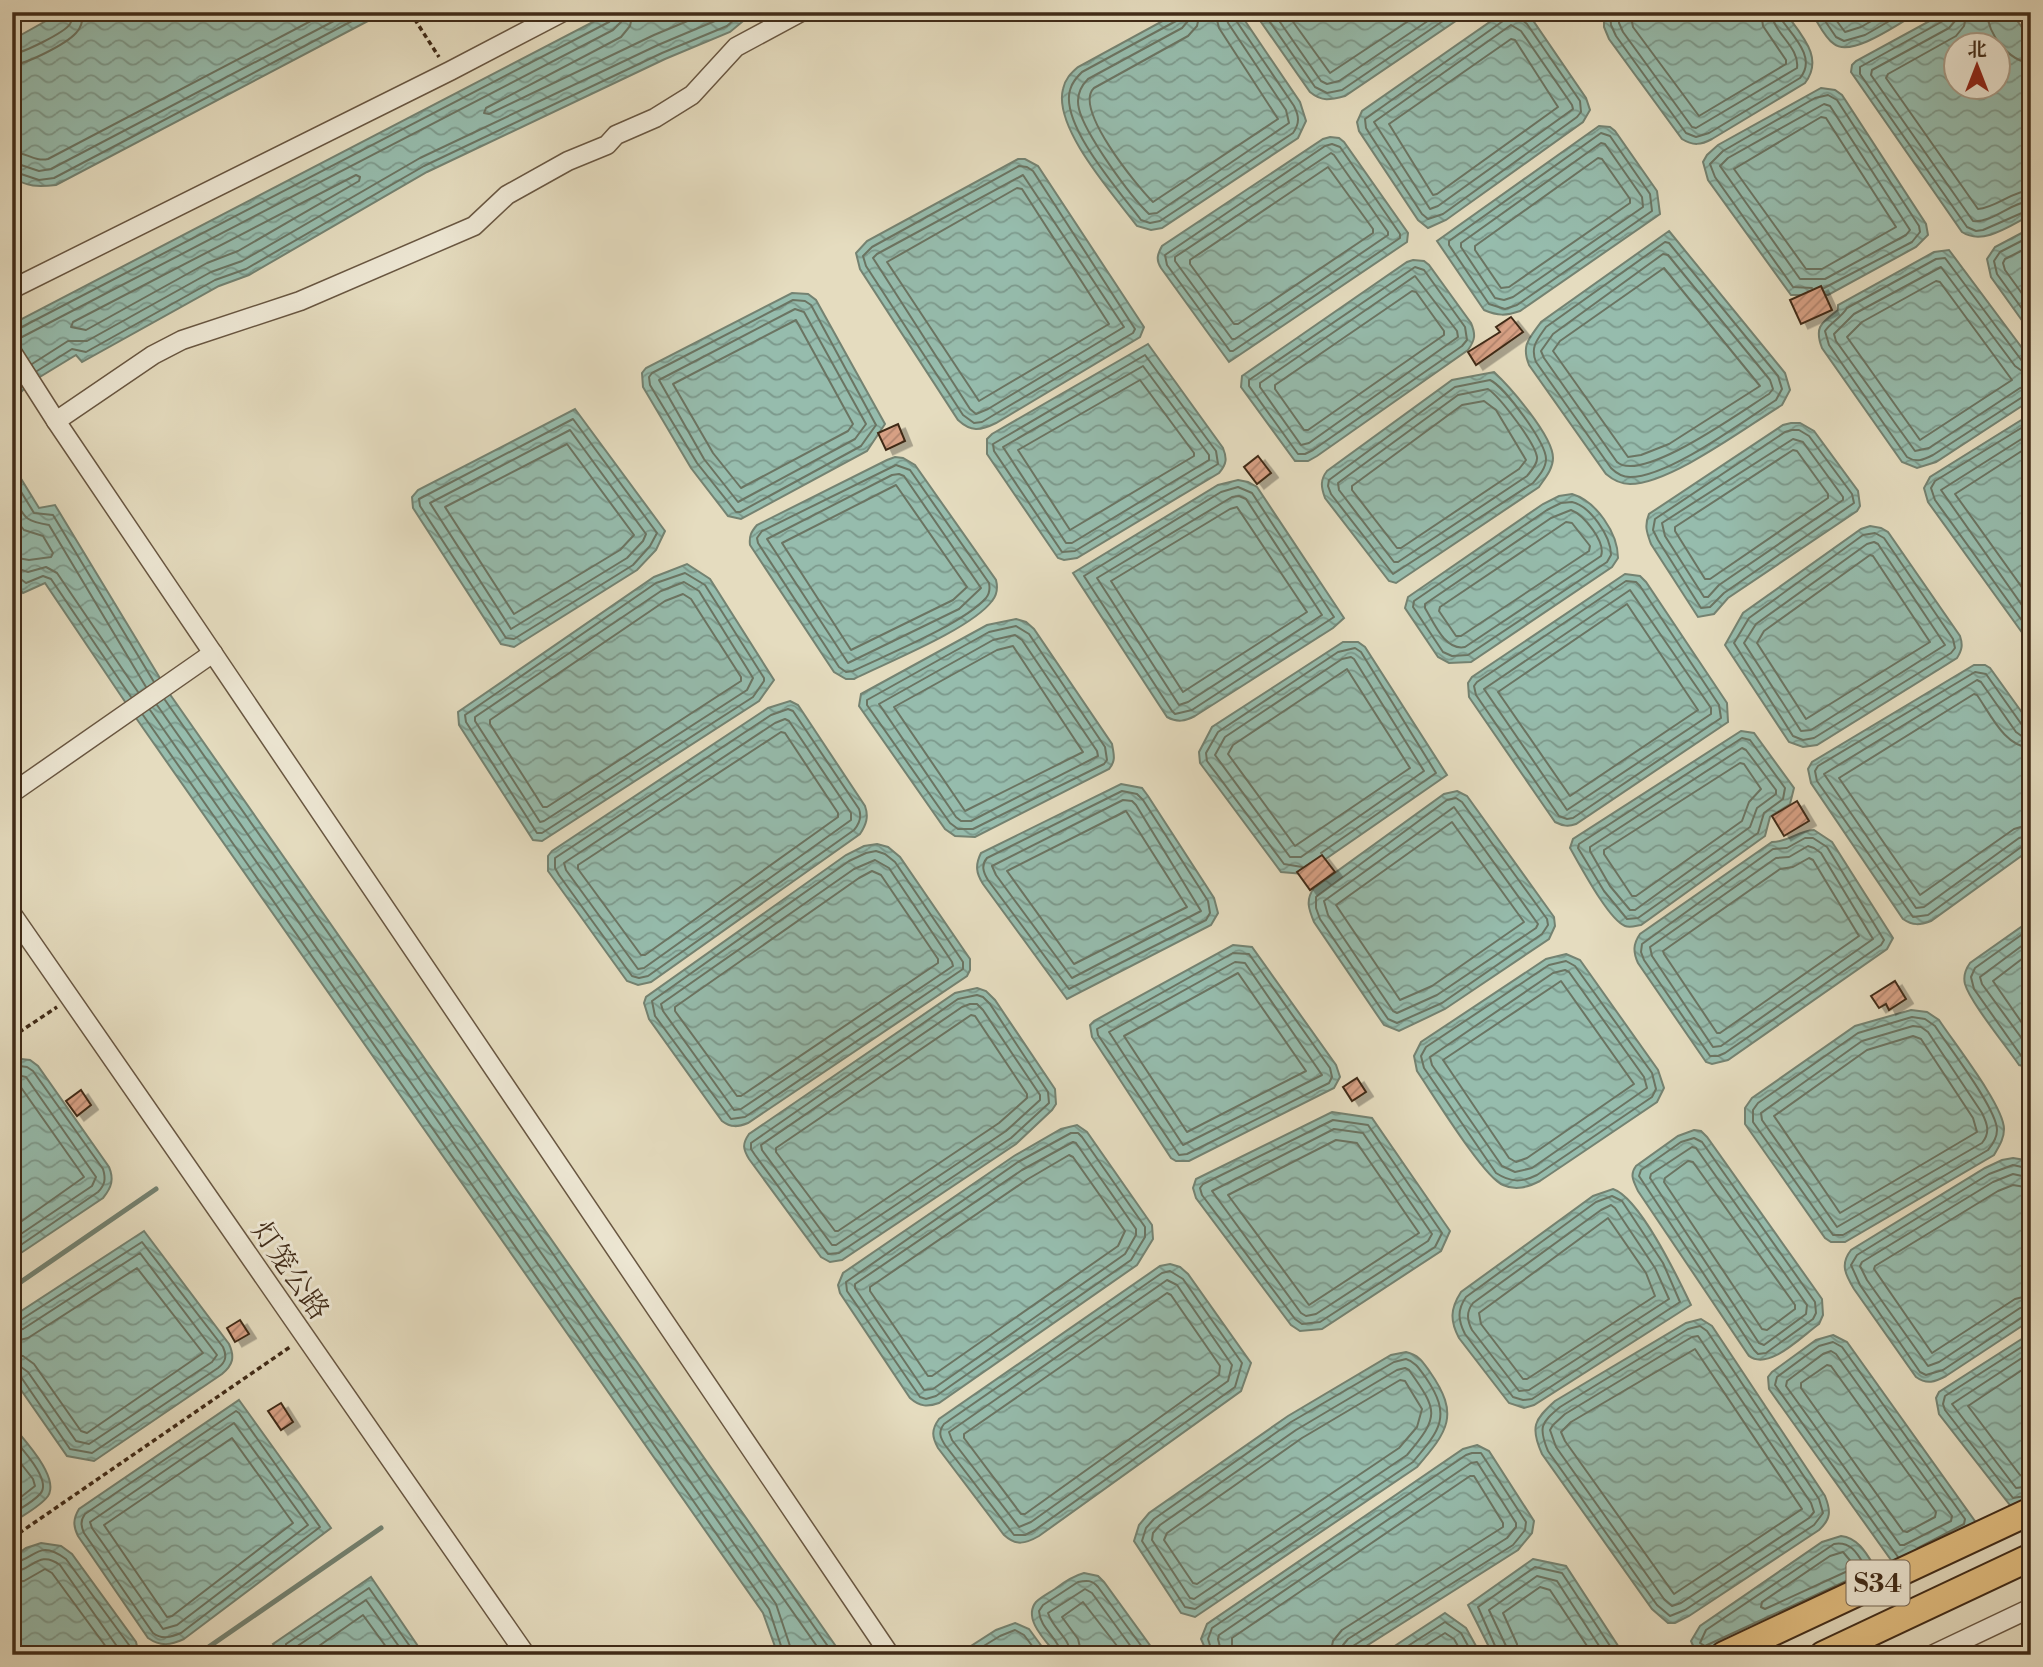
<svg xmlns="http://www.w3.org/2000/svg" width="2043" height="1667" font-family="'Libre Bodoni','Noto Serif SC',serif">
	<defs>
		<pattern id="water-waves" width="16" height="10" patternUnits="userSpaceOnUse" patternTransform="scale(1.75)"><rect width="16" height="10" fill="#96bcad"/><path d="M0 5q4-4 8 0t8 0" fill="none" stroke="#7c998c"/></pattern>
		<pattern id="building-hatch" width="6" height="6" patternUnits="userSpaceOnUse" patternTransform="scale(1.75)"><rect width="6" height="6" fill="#d7a084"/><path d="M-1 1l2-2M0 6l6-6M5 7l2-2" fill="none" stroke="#b0836b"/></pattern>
		<filter id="shadow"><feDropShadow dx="7" dy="4.5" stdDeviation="0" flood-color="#0004"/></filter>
	</defs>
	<rect width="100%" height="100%" fill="#e5dcbf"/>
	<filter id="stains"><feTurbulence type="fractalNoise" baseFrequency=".00286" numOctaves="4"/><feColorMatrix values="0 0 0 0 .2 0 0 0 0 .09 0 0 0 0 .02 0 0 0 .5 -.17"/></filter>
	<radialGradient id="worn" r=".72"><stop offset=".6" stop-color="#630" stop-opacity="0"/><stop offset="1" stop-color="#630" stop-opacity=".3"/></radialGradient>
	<!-- water -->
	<g fill="url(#water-waves)" stroke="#748271" stroke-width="2" fill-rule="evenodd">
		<path d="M62,12H385L56,185C38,187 27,187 12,177V40Z"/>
		<polygon points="612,12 754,12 730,32 665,59 427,172 249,275 219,286 82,362 76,355 30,383 12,401 12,324"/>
		<path d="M1179,12H1239L1300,102L1306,121L1298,138L1162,228L1151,230L1137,226C1114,195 1053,128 1063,89C1065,79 1071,73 1078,67Z"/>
		<path d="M1254,12H1469L1345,96C1330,100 1322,102 1310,92Z"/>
		<polygon points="1504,12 1523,12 1532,19 1586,98 1590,110 1583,122 1446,220 1428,228 1418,220 1359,131 1357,122 1362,111"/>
		<path d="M1604,12H1785C1800,34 1825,57 1805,83L1712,139C1701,145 1693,146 1682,139L1609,39L1604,27Z"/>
		<path d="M1811,12H1919C1901,22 1852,58 1834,44C1824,37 1818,22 1811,12Z"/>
		<path d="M1946,12H2011L2031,40V215C2011,225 1983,246 1962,232L1851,72L1852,65L1856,61ZM1955,46H1997V88H1955Z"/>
		<polygon points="1821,88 1835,90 1842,95 1926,224 1928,235 1916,247 1828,295 1791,295 1708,180 1703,162 1707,155 1718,145"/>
		<path d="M1599,126L1610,127L1615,131L1657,191L1660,214L1520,311C1506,316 1498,316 1484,310L1437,241Z"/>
		<path d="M1330,137L1339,138L1344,142L1408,233L1407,242L1229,362L1161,268C1156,260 1157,255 1162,246L1323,139Z"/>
		<path d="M1018,159H1025L1038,166L1144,327L1140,337L996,423C980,431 971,432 958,420L860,269L856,253L867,241Z"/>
		<polygon points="2031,228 2031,333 1991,277 1987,259 1995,247"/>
		<path d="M1669,231L1785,373L1790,390L1782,405C1746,427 1670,484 1630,484C1620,484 1613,480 1606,474L1529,365C1521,345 1529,339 1541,322Z"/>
		<path d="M1949,250L2031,360V400L1936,462L1917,468L1902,462L1822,348C1814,327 1821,323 1838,310V305L1934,252Z"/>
		<path d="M1413,260L1424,261L1429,265L1471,323C1476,335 1475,340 1468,350L1317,456L1308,461H1295L1241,387L1242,376L1407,262Z"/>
		<polygon points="792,293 808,294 816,300 885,424 867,451 741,519 728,516 691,468 643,387 642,373 646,368"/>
		<path d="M1148,344L1223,448C1227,458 1227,464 1219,473L1077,558L1064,560L1058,558L987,454V439L992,434Z"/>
		<path d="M1494,372C1510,387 1553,436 1553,458C1553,469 1545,478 1539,487L1396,583L1389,581L1325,498C1321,487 1320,480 1327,471L1452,380Z"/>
		<polygon points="575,409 665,531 656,550 637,570 514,647 501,644 413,508 412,497 418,490"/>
		<polygon points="2031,414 2031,645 1928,502 1924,488 1930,477"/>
		<path d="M1791,423H1800L1814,431L1858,491L1860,506L1857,511L1728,598L1714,614L1698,617L1651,544C1647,533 1644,526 1649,514L1783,425Z"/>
		<path d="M895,457L903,458L915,465L996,580C998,588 997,595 992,601C971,629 888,662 854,679H846L834,672L750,545C749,536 751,532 757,525L887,460Z"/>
		<polygon points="12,464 39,508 55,505 169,693 842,1655 778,1655 763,1613 136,718 45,583 23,593 12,580"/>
		<path d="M1238,480L1248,482L1257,487L1344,618L1333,628L1195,716C1185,721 1178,723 1167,717L1073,573L1218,485Z"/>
		<path d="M1572,494C1596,501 1618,533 1618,558L1612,567L1471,662L1449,663L1438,657L1405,608L1408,597L1543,504L1559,496Z"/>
		<path d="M1870,526L1881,528L1888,532L1960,636C1963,645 1962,650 1957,658L1817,745L1803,747L1789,742L1725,645L1743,613L1861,529Z"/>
		<polygon points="687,564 710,579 774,680 759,701 542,841 533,840 459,725 458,712 654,577"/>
		<path d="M1625,574L1640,576L1646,582L1727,703L1728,722L1576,824C1568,827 1563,826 1555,822L1469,697L1468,683L1472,677Z"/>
		<path d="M1016,619L1026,622L1034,629L1112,744C1114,755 1116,761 1109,769L975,837L955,836L945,829L859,706L861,694L987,625Z"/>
		<polygon points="1343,642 1358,642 1365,647 1447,775 1304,874 1281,872 1200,763 1199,752 1212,727"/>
		<path d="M1974,665H1985L1990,668L2031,725V849L1931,921C1920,925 1913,926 1903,919L1811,783L1808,769L1812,762Z"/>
		<path d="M790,701L798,705L865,806C869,817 866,825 860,834L651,982L638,985L627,981L548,871V856L552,851L768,708Z"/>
		<path d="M1741,731L1754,733L1794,788L1790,804L1770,817L1765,836L1641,925C1635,926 1630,928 1625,926C1608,919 1580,865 1570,848L1573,839Z"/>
		<path d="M1121,784L1142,788L1148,796L1214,898L1218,913L1211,925L1067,999L983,884C976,873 975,865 981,853Z"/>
		<path d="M1457,791L1467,796L1554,917L1555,926L1549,939L1445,1009L1399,1031L1384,1025L1314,922C1309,910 1305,900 1314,888L1444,794Z"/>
		<path d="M1814,830L1832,842L1893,938L1887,949L1728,1060L1712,1064L1706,1062L1638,963C1633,952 1633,944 1640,934L1772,842C1790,842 1797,831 1814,830Z"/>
		<path d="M877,844L888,847L900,857L970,959V970L967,976L748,1123C738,1127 731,1128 722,1121L649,1019L644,1003L646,997L846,855L864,846Z"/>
		<path d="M2031,920V1068L2019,1065C2007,1047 1970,1002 1965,984C1963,976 1965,970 1970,963Z"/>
		<polygon points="1233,945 1252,947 1336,1065 1340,1077 1334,1088 1189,1161 1176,1161 1171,1158 1092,1037 1090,1025 1094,1021"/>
		<path d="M1566,954L1580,960L1658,1070L1664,1088L1657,1102L1540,1181C1528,1187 1516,1191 1503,1185C1484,1178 1432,1093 1417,1071L1414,1056L1421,1042L1546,959Z"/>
		<path d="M977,988L986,991L995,1000L1055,1089L1056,1104L1052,1110L1016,1144L842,1260L830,1262L821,1257L749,1159C743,1149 742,1144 749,1134L955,993Z"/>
		<path d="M1911,1010L1927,1012L1939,1020C1954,1043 2004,1106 2004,1129C2004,1139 1999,1146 1994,1155L1845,1242H1831L1825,1238L1745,1124V1108L1752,1098L1855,1026Z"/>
		<path d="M12,1058L30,1060L38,1066L109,1167C114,1179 112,1187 103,1198L12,1259Z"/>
		<polygon points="1332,1112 1372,1118 1450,1231 1441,1251 1322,1329 1300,1331 1291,1325 1196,1198 1193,1188 1196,1179"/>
		<path d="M1077,1125L1087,1132L1152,1225L1153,1239L1137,1265L939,1403C928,1407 920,1407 910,1398L840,1293L838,1285L843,1273L1014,1156L1061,1129Z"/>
		<path d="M1694,1130L1701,1131L1707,1137L1822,1299L1823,1315L1819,1324C1802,1336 1769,1371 1749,1356L1638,1191C1634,1182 1629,1175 1636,1166L1678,1136Z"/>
		<path d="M2013,1158L2025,1160L2031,1164V1320L1946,1376C1935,1382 1927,1385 1916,1377L1854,1289C1845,1274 1840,1264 1851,1250L1985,1168L2002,1160Z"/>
		<path d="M1613,1189C1640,1198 1678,1278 1691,1305L1534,1405L1524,1408L1509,1403L1459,1338C1450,1321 1450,1309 1461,1292L1593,1196Z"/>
		<path d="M144,1231L229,1344C235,1357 233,1365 222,1374L94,1461L67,1456L12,1377V1317Z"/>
		<path d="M1170,1264L1180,1267L1188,1274L1251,1363L1241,1391L1039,1536C1025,1544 1016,1546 1004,1535L938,1448C932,1437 931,1430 939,1419L1160,1266Z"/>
		<path d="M1701,1319L1712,1326L1825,1496C1831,1511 1831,1519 1819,1530L1689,1616L1675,1623H1668L1652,1609L1542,1454C1530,1427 1534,1420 1555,1401L1686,1323Z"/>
		<polygon points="2031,1333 2031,1501 2013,1509 1939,1414 1936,1398 1939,1392"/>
		<polygon points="1833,1335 1847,1342 1977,1524 1896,1567 1769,1389 1768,1377 1772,1372 1816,1340"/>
		<path d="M1406,1352C1419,1355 1423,1362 1430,1372C1460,1415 1448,1431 1417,1467L1195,1617L1181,1613L1134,1541L1139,1525L1149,1513L1288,1416L1391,1355Z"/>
		<path d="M239,1400L331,1528L184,1639C171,1645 161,1647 148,1638L78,1536C73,1526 73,1519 79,1509Z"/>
		<path d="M12,1425C24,1440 60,1477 48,1496C40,1507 23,1515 12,1523Z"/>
		<polygon points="1477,1445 1489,1451 1534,1521 1532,1533 1518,1550 1352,1655 1208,1655 1201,1639 1207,1624 1463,1449"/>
		<path d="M1841,1536C1861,1538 1869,1559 1879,1574L1702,1655H1697L1691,1641L1700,1626L1822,1542Z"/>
		<polygon points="41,1543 61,1546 72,1554 136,1642 139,1655 12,1655 12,1558 26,1548"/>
		<polygon points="1533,1559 1566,1566 1624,1655 1493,1655 1468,1605"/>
		<path d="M1084,1573L1098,1576L1104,1582L1157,1655H1057C1047,1642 1022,1619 1036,1602C1041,1597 1049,1593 1055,1589C1064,1582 1073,1576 1084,1573Z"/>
		<polygon points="371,1577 424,1655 281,1655 273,1644"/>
		<polygon points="1445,1613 1466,1628 1481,1655 1381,1655"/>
		<polygon points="1015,1623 1029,1629 1048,1655 957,1655 996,1630"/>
	</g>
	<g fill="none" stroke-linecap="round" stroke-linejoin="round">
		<!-- shore -->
		<g stroke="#6b7462" stroke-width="2">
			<polyline points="633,12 630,26 621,37 486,108 484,113 489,114 654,35 709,12"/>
			<path d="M1180,12L1176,21L1082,72C1077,77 1072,82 1070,90C1060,125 1120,192 1141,220L1150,223L1160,221L1293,133C1300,123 1299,116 1294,106L1235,19L1234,12"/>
			<path d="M1189,12L1188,21L1182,28L1088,79C1079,88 1076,97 1079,109C1085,134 1130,196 1149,214L1157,213L1289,123L1286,110L1228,23L1225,12"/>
			<path d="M1200,12L1197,26L1188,36L1094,88C1073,108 1136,185 1153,202L1278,119L1219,28L1215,12"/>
			<polyline points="1263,12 1315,87 1327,93 1342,90 1456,12"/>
			<polyline points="1273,12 1321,81 1327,84 1339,81 1441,12"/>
			<polyline points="1286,12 1330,73 1422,12"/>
			<polyline points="1506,12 1503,21 1365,119 1366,128 1371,136 1422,214 1428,219 1443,214 1577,117 1581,112 1580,101 1527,24 1521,19 1520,12"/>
			<path d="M1610,12L1611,25L1616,36L1686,133L1696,137L1709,133L1800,78C1817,58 1793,36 1781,19L1780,12"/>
			<path d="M1619,12V23L1623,32L1692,127L1696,128L1797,68C1800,47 1773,33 1771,12"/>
			<polyline points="1630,12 1633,27 1699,116 1786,64 1786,60 1763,26 1761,12"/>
			<polyline points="1819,12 1836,37 1844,41 1865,35 1905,12"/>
			<polyline points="1830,12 1845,32 1861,27 1887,12"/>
			<polyline points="1947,12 1943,21 1860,67 1860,74 1967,227 1976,231 1983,230 2031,209"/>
			<path d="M1956,12L1955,21L1949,28L1872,70L1871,75L1973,221C1993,223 2011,202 2031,201"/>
			<path d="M1967,12L1964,26L1956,36L1888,74L1886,78L1978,209C1996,208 2012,191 2031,190"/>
			<path d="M1987,12C1988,34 2008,61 2031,63"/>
			<polygon points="1511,25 1521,31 1572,105 1573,109 1438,206 1430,209 1374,122"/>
			<polygon points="1511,39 1515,40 1558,107 1437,194 1433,195 1389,124"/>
			<path d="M12,54C23,53 64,33 70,24C73,19 72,18 73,12"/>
			<path d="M12,65C27,64 66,44 76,33C82,27 83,20 83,12"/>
			<polygon points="1824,104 1830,106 1910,230 1906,235 1825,279 1800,279 1720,166 1728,158"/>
			<polygon points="1821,117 1826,118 1896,227 1822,269 1806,269 1734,169"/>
			<polygon points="1601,133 1610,136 1650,194 1652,211 1517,305 1505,309 1489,304 1449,245 1449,241"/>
			<polygon points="1601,143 1605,144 1642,197 1643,207 1513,297 1504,300 1495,298 1461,247 1461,243"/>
			<polygon points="1332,144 1340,147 1400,234 1400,238 1233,351 1230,351 1167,265 1165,255 1325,146"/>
			<path d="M12,152C26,152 34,162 48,159L328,12"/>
			<polygon points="1331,153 1334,155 1388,232 1388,235 1235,339 1232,339 1175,261 1175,257"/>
			<polygon points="1598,158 1602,159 1630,199 1630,203 1509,287 1501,288 1475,250 1475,246"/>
			<polyline points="12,162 39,171 51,169 351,12"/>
			<polygon points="1019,166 1027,167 1033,171 1135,329 1133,333 992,416 982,422 974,423 963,415 866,266 863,256 872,247"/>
			<polygon points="1328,167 1373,229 1373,233 1238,324 1234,324 1190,264 1190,260"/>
			<polyline points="12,171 39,180 54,178 369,12"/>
			<polygon points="356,175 360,177 359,181 238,251 207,263 86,330 71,327 73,322"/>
			<polygon points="1023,175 1124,327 988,409 976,414 970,409 873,258 877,254"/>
			<polygon points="1017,188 1022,189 1109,324 979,401 887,262"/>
			<polyline points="2031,236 2000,252 1994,261 1997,274 2031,321"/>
			<path d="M1665,242L1669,243L1778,376L1782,389L1776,400C1742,422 1669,477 1630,477C1622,477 1617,474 1611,468L1536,362C1530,347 1537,340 1546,327Z"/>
			<polyline points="2031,246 2005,259 2003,263 2005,270 2031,306"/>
			<path d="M1663,254L1668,255L1770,380L1773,389L1769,394C1743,410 1642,484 1617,462L1544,358L1541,351L1553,334Z"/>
			<polygon points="1415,267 1424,270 1465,327 1467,340 1462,346 1313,450 1305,454 1298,454 1249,386 1249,380"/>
			<polygon points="1664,268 1760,386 1669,444 1641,455 1628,457 1553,351 1560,341"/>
			<polygon points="1415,276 1457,331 1458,337 1309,443 1301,445 1260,387 1260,383"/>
			<polygon points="1936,281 1940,282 2012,380 1920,440 1847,337 1862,322"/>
			<polyline points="1812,288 1793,287 1715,177 1710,164 1723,151 1815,98 1828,95 1837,100 1919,226 1920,232 1912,242 1824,288"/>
			<polygon points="1412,291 1416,292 1444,331 1444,335 1308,430 1304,430 1275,389 1275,385"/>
			<polygon points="793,300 805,301 811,305 876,425 861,446 740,512 736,512 697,463 650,385 649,377 652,373"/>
			<polygon points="795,309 804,312 866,424 855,439 738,502 704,459 659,380"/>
			<polygon points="796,320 853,424 848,431 741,488 713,453 673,384"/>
			<polyline points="12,330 18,329 609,22 613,18 614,12"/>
			<polyline points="12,338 22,337 613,30 621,22 622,12"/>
			<polygon points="1145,355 1216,451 1218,464 1075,551 1062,552 994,451 993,444"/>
			<polyline points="32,364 68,341 87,341 211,272 242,261 420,158 658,45 722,18 729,12"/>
			<path d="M2031,364L2022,361L1945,258L1936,259L1847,308C1841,318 1831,322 1825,331L1829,345L1907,457C1916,463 1923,460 1933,455L2024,396L2031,395"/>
			<polygon points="1143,366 1209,455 1209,460 1072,543 1066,543 1003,447"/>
			<polyline points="37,371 72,349 86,352 215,280 246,269 424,166 662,53 727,26 743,12"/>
			<polyline points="2031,372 2022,371 2015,366 1941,267 1854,314 1834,334 1836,341 1915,451 1929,448 2020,388 2031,386"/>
			<polygon points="1140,380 1194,453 1194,456 1070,530 1018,450"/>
			<path d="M1490,380C1505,387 1546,443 1546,459C1546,468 1539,476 1533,483L1393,574L1331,494L1328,486L1329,480L1455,387Z"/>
			<path d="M1488,389C1500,397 1535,443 1537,457C1538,464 1531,471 1527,476L1398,562H1394L1339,490L1338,483L1458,395Z"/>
			<polygon points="1484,401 1496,410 1526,460 1519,469 1401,548 1397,548 1352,490 1352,486 1462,405"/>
			<polygon points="573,419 657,533 650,546 633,565 514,639 506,638 420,506 419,499"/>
			<polyline points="2031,422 1935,481 1931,488 1935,500 2031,633"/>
			<polygon points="570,430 646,534 643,541 627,558 511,629 430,503"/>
			<polygon points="1792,430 1799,430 1809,436 1852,494 1854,503 1724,593 1710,607 1701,608 1658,540 1653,530 1655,519 1785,432"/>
			<polyline points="2031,433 1941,490 2031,618"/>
			<polygon points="1793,439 1803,442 1843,497 1843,500 1719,585 1708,597 1704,597 1665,536 1662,523"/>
			<polygon points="567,444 634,535 620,550 514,614 445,507"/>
			<polyline points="2031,445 1955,494 2031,600"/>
			<polygon points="1793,450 1797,451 1828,494 1828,498 1710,579 1705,579 1675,531 1675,527"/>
			<path d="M896,465L910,470L989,583C990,588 990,593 986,598C963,624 886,655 853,671L846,672L839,667L758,543L757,538L762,531Z"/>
			<polygon points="899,474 904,476 981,588 959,609 848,663 767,539 892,475"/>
			<polyline points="12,477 34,513 53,515 154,682"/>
			<polygon points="896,485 967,587 953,600 851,650 782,543"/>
			<polygon points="1238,487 1252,493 1334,617 1192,710 1175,714 1172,711 1084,576 1221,492"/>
			<path d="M12,495C25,517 23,521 49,525L146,687"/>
			<polygon points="1232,497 1239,496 1246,499 1322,615 1188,702 1179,705 1097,578"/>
			<path d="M1572,502C1590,506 1611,536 1611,555L1607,562L1468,655L1452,656L1443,652L1413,607L1414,601L1547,510L1561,503Z"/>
			<polygon points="1237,507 1307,612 1183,692 1111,581 1230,509"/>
			<path d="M1571,510C1584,515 1606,542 1601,556L1465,647C1445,651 1434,623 1425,608V604L1551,518Z"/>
			<polyline points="12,515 24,530 43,536 53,553 51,557 29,560 12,557"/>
			<polygon points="1566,522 1572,523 1590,546 1589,551 1461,636 1456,636 1439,611 1440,607"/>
			<polygon points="1875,533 1884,538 1953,639 1955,648 1951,653 1814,738 1803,740 1793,736 1734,643 1749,618 1863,535"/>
			<polygon points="1874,542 1878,544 1945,645 1811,730 1801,731 1744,643 1756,624 1867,544"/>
			<polygon points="1870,555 1873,556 1930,642 1806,719 1757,643 1764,631"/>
			<polyline points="12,567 28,572 46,567 57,573 138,692"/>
			<polygon points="685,573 705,585 764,678 764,681 753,697 542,833 537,833 466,722 465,715 656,583"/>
			<polyline points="12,576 18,577 26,583 43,576 51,579 131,697"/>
			<polygon points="1626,581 1636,582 1640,586 1719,705 1721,718 1573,818 1567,819 1559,816 1476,695 1474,686 1477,682"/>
			<polygon points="684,582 699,591 753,678 747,690 544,821 540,822 475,721 475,717 661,591"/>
			<polygon points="1630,590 1711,708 1711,714 1567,810 1484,689"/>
			<polygon points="683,594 691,599 741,677 741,681 547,807 543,807 490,724 490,720 665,601"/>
			<polygon points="1627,604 1698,710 1570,796 1498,692"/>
			<polygon points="1016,626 1029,634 1105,747 1107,760 1104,764 973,829 958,829 950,823 867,705 867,700 989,632"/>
			<polygon points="1015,635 1022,640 1097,751 1098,756 971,821 961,821 956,817 879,704 993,640"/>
			<polygon points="1013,646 1083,752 965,811 894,707 997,650"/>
			<polygon points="1351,657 1354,659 1424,771 1301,857 1290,857 1215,755 1225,737 1342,659"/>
			<polygon points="1347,669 1410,768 1295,846 1228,754 1233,745"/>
			<polyline points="165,700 834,1655"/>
			<polyline points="157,705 823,1655"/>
			<path d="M788,709L793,711L859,809C862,817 860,823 854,830L648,976L639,978L632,976L559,875L555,868V858L771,715Z"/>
			<polyline points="150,710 776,1604 793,1655"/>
			<polyline points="143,715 769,1609 784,1655"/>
			<polygon points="785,719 789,721 851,813 851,820 644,968 638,969 566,870 564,863 775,723"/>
			<polyline points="2031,729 2022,725 1986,674 1975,672 1818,766 1815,771 1817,781 1913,917 1928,915 2024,845 2031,844"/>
			<polygon points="781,732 785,733 838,813 838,817 645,955 641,955 578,869 578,865"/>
			<polyline points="2031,737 2023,737 2016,732 1981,682 1977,680 1824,774 1916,908 1924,907 2019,838 2031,835"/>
			<polygon points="1742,738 1750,740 1785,788 1783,799 1764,813 1758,833 1638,918 1627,919 1604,891 1578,848 1579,844"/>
			<polygon points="1742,748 1746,750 1776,790 1776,794 1757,808 1750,827 1635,910 1630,910 1610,886 1590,851 1590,847"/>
			<path d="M2031,748C2005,747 1991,715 1977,695L1974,694L1839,778L1920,895L2014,829L2031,824"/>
			<polygon points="1740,763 1744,764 1761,789 1749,802 1742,821 1636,896 1632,896 1604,854 1604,850"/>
			<path d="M1122,791L1137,794L1143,800L1208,901L1210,913L1206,920L1069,989L988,880C983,872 981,865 987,858Z"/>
			<polygon points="1456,798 1462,802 1547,919 1548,925 1542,934 1442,1003 1397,1023 1388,1019 1320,919 1316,908 1316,897 1447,800"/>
			<polygon points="1123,800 1132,801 1136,805 1201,911 1072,978 996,875 992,866"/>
			<polygon points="1454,807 1538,924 1536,928 1437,995 1397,1013 1393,1011 1328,915 1324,901"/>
			<polygon points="1126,811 1187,907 1074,964 1007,871"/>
			<polygon points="1452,822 1524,922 1432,986 1400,1000 1336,905"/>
			<polygon points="1805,838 1813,838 1827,847 1884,940 1881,945 1725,1053 1718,1056 1710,1056 1644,960 1641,952 1642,944 1773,849 1787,848"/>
			<polygon points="1808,846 1814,848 1821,853 1873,939 1721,1046 1713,1047 1652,956 1650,947 1776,858 1789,857"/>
			<polygon points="876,851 885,854 895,862 963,962 963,969 745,1117 731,1119 655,1016 652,1001 849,861 866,853"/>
			<polygon points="1809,858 1813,860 1859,936 1720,1033 1717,1033 1664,954 1663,951 1780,869 1793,867"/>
			<polygon points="875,860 889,868 952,962 953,966 741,1109 734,1110 663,1011 661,1004 854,869"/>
			<polyline points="1302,867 1284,864 1207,761 1206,753 1218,732 1338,652 1355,648 1361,652 1436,773 1321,853"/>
			<polygon points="872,871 881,875 938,959 938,963 741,1096 737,1096 675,1011 675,1007 859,878"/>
			<polyline points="2031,928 1975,968 1971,977 1974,989 2022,1057 2031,1060"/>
			<polyline points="2031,939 1980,977 1982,984 2031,1051"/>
			<polyline points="2031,952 1993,981 2031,1036"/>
			<polygon points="1233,953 1249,954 1330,1068 1332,1077 1329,1083 1187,1154 1179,1155 1098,1035 1097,1029"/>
			<path d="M1566,961L1575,966L1652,1073L1656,1089L1652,1097L1537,1175C1521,1183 1510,1182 1496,1173L1424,1068L1421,1056L1426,1047L1549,965Z"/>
			<polygon points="1235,962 1245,963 1322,1075 1183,1145 1109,1032"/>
			<polygon points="1565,970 1569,972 1644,1077 1647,1088 1532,1168 1515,1172 1502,1166 1432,1065 1430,1057 1553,973"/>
			<polygon points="1238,973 1306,1071 1187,1132 1124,1036"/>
			<polygon points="1561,981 1634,1084 1527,1158 1516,1162 1509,1158 1443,1060"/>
			<polygon points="977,995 983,997 990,1004 1048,1092 1049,1103 1011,1138 839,1253 828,1254 755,1155 751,1149 751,1143 958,999"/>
			<polygon points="970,1004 977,1004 983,1010 1040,1095 1040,1100 1006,1131 836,1245 832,1245 762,1150 761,1145 962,1007"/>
			<polygon points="971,1015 975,1016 1027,1094 1027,1098 999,1123 838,1231 835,1231 776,1152 776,1148"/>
			<path d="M1912,1017L1925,1019L1935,1026C1948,1046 1997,1109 1997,1130C1997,1138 1993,1144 1988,1150L1843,1235H1833L1753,1122V1110L1758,1103L1858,1033Z"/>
			<path d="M1913,1026L1921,1027L1928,1032L1982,1113C1988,1125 1990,1133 1982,1143L1837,1227L1762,1120L1761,1113L1862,1041Z"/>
			<polygon points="1913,1036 1921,1039 1973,1118 1977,1132 1840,1213 1774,1116 1867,1050"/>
			<path d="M12,1065L27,1067L33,1071L103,1169C106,1179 105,1185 98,1192L12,1251"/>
			<polyline points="12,1074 26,1077 96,1177 92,1186 12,1240"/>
			<polyline points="12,1084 20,1086 84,1177 12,1228"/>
			<polygon points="1333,1120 1368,1125 1442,1233 1435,1247 1320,1322 1302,1324 1295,1319 1202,1195 1200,1188 1203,1184"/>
			<polygon points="1334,1129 1363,1133 1432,1234 1428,1241 1316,1314 1306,1316 1301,1313 1212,1191"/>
			<polygon points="1071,1133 1078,1133 1082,1137 1145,1227 1145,1237 1131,1260 936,1396 926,1399 920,1397 847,1291 846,1282 1018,1162"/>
			<polygon points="1694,1138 1702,1142 1815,1302 1816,1313 1813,1319 1766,1353 1758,1354 1754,1350 1639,1176 1641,1170 1681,1142"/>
			<polygon points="1336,1140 1357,1143 1419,1233 1309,1305 1228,1195"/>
			<polygon points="1073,1142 1076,1143 1136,1229 1136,1235 1125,1254 933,1389 924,1390 855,1288 855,1284 1022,1170"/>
			<polygon points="1692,1147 1696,1148 1807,1305 1806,1314 1764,1345 1759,1343 1650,1178 1651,1174"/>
			<polygon points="1069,1155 1073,1157 1125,1231 1118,1246 932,1376 928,1376 870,1291 870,1287 1028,1179"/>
			<polygon points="1688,1161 1693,1162 1795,1305 1795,1309 1767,1330 1762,1329 1664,1182 1665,1178"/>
			<polyline points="2031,1169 2013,1165 1989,1174 1857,1255 1851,1265 1860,1285 1920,1372 1926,1375 1943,1370 2024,1316 2031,1314"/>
			<polyline points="2031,1178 2013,1174 1993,1182 1862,1262 1860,1266 1867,1280 1928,1366 1939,1362 2020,1308 2031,1306"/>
			<polyline points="2031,1188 2013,1185 1998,1191 1875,1266 1874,1269 1932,1353 2015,1299 2031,1295"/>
			<path d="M1612,1196L1622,1201L1663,1263L1680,1302L1532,1399L1523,1400L1513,1397L1465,1334C1458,1320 1457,1310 1466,1297L1596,1202Z"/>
			<path d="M1611,1205L1615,1208L1655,1268L1669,1299L1529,1390L1519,1391L1472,1330C1467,1320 1466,1312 1473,1303L1601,1210Z"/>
			<polygon points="1608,1218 1646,1273 1655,1296 1527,1379 1523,1379 1481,1324 1479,1313"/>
			<path d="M1170,1271L1183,1279L1242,1363L1235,1387L1035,1530L1025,1535H1014L945,1445C940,1437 938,1432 944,1424L1162,1273Z"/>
			<polygon points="1167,1280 1177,1285 1232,1365 1228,1381 1031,1522 1019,1527 952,1440 949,1432"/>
			<polygon points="1167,1293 1171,1295 1220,1366 1219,1375 1025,1514 1021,1514 964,1438 964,1434"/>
			<path d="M12,1322L19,1321L142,1242L223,1347C227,1356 226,1362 218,1368L92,1453L70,1449L21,1377L12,1374"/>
			<path d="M1700,1326L1707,1331L1819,1499L1823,1513L1814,1525L1685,1610L1670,1616L1657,1605L1548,1451C1538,1427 1541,1423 1560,1407L1688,1329Z"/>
			<polyline points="12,1331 23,1329 140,1253 217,1355 212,1362 89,1444 76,1441 28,1372 21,1367 12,1365"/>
			<polygon points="1698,1336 1811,1503 1814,1512 1809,1518 1681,1603 1672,1606 1664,1599 1556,1447 1550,1430 1553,1425 1565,1414 1692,1337"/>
			<polyline points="2031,1341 1945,1396 1943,1404 1945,1410 2013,1498 2031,1495"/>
			<polyline points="12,1342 28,1338 137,1268 203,1353 87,1433 81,1431 34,1364 23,1356 12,1355"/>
			<polygon points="1695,1349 1802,1509 1674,1594 1565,1441 1561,1432 1571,1422"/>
			<polygon points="1831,1351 1836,1354 1952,1516 1951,1521 1904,1545 1900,1545 1786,1386 1787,1381 1823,1354"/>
			<polyline points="2031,1352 1952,1404 2016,1488 2031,1486"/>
			<path d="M1406,1359C1416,1362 1420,1370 1426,1378C1452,1416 1440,1430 1413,1462L1195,1609L1185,1607L1142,1541L1146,1528L1154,1519L1291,1422L1394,1362Z"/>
			<polyline points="2031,1364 1968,1406 2020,1475 2031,1476"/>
			<polygon points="1827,1365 1831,1366 1936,1512 1935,1517 1907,1532 1903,1531 1801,1388 1801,1383"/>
			<path d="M1405,1368L1409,1370C1438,1411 1440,1416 1407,1455L1194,1599L1190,1598L1152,1540L1153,1533L1160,1525L1296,1430L1397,1370Z"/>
			<polygon points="1400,1380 1405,1381 1422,1409 1417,1427 1399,1448 1197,1584 1193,1583 1164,1540 1167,1533 1302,1438"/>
			<path d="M236,1411L239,1413L320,1527L181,1633C171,1637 162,1640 153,1633L84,1533C81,1526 80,1521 85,1514Z"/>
			<polygon points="234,1423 308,1525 177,1625 163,1629 92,1528 90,1522"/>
			<path d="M12,1437C21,1448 53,1481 40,1494C33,1502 21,1508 12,1514"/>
			<polygon points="232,1438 293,1523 172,1616 167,1617 104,1525"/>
			<polyline points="12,1452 33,1479 35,1486 12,1504"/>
			<polygon points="1843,1552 1853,1564 1852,1569 1765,1609 1761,1607 1762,1602 1830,1556"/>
			<polyline points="1898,1557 1775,1385 1777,1377 1819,1346 1833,1342 1842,1347 1965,1519 1964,1524 1918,1548"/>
			<path d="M12,1563C36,1560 37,1538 66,1559L129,1645L132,1655"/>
			<path d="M12,1572C33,1571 38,1549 60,1565L123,1655"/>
			<path d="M1857,1576L1705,1646L1700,1643L1706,1630L1834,1544C1852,1541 1858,1555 1866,1568L1865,1572"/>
			<polyline points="12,1582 24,1581 45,1569 52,1573 112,1655"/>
			<polyline points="286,1655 286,1644 369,1588 416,1655"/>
			<polyline points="295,1655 296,1647 366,1600 405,1655"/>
			<polyline points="306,1655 363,1615 392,1655"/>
			<polyline points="969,1655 1000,1636 1015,1630 1024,1635 1039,1655"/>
			<path d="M1062,1655C1059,1638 1040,1629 1039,1611L1043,1605L1078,1582C1087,1580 1092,1580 1098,1587L1148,1655"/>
			<path d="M1071,1655C1070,1638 1053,1629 1048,1613L1085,1589L1092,1593L1137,1655"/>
			<polyline points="1082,1655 1078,1639 1062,1617 1083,1602 1124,1655"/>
			<polyline points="1213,1655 1208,1639 1212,1628 1466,1455 1472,1453 1481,1453 1526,1522 1525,1530 1513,1545 1353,1646 1350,1655"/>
			<polyline points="1222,1655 1218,1639 1219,1635 1471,1463 1477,1462 1516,1523 1516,1527 1507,1538 1348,1639 1343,1645 1341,1655"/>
			<polyline points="1232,1655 1232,1638 1470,1476 1474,1476 1503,1523 1503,1527 1342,1630 1333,1641 1330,1655"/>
			<polyline points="1394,1655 1445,1622 1461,1633 1473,1655"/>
			<polyline points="1410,1655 1445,1633 1454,1639 1463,1655"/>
			<polyline points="1499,1655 1478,1607 1535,1567 1562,1573 1616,1655"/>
			<polyline points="1508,1655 1506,1646 1489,1610 1537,1576 1557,1581 1605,1655"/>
			<polyline points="1518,1655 1517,1644 1503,1613 1540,1587 1550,1590 1593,1655"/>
		</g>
		<!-- stream -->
		<g stroke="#748271" stroke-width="5">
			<polyline points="12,1288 156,1189"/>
			<polyline points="197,1655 381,1528"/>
		</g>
	</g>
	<!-- building -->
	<g fill="url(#building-hatch)" stroke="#402b18" stroke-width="2" filter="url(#shadow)">
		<polygon points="1821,286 1832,310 1801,324 1790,300"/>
		<polygon points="1511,317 1523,332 1476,365 1468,352 1500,332 1496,327"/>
		<polygon points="898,424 905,441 886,450 878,433"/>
		<polygon points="1258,456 1271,473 1257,484 1244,467"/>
		<polygon points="1797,801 1809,821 1784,836 1772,816"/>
		<polygon points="1322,855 1335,872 1310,890 1297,872"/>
		<polygon points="1895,981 1906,999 1889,1010 1886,1004 1879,1008 1871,996"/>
		<polygon points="1357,1078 1366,1092 1352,1101 1343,1087"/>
		<polygon points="81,1090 91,1105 77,1116 66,1101"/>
		<polygon points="240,1320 249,1334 235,1342 227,1328"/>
		<polygon points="281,1403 293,1422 281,1430 268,1411"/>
	</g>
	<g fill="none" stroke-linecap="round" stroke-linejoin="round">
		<!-- minor casing -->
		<g stroke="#695742" stroke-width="21">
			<g id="minor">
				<polyline points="12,289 450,71 563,12"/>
				<polyline points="12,352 56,421 890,1655"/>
				<polyline points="56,421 153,355 182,340 300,301 474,226 507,195 568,161 607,145 616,135 655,118 692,95 736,47 801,12"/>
				<polyline points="12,793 213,653"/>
				<polyline points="12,914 526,1655"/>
				<polyline points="1932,1655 2031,1608"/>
			</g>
		</g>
		<!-- highway casing -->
		<g stroke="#402b18" stroke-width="30">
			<g id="highway">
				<polyline points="1724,1655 2031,1511"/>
				<polyline points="1823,1655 2031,1557"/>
			</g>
		</g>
		<!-- path -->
		<g stroke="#402b18" stroke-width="3.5" stroke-dasharray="5 3.5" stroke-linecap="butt">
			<polyline points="410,12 439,57"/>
			<polyline points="12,1037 57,1007"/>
			<polyline points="12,1538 290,1347"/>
		</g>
		<!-- minor -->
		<use href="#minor" stroke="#eee8d5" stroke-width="18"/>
		<!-- highway -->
		<use href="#highway" stroke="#e2be80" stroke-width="26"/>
	</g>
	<g text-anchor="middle" stroke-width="6" stroke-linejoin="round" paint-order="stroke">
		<!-- shield labels -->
		<rect fill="#eee8d5" stroke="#746451" stroke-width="2" x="1846.5" y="1560.5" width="63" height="45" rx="5"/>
		<g font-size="26" font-weight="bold" fill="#402b18">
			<text x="1878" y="1592">S34</text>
		</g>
		<!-- street labels -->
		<g font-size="28" fill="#402b18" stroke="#eee8d5">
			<text transform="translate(291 1270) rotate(55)" y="10">灯笼公路</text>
		</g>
	</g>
	<!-- margin -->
	<rect width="2043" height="1667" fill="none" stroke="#e5dcbf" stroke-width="42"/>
	<rect x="14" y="14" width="2015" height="1639" fill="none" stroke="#402b18" stroke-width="3.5"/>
	<rect x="21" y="21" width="2001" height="1625" fill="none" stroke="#402b18" stroke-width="2"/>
	<!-- north arrow -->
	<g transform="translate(1977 66)"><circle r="33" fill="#eee8d5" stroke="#a89c89" stroke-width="2"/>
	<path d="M0-5L12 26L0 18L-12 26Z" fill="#8f2418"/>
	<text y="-10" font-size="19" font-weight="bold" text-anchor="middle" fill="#402b18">北</text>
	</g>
	<rect width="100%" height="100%" filter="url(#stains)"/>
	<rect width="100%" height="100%" fill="url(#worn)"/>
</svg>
